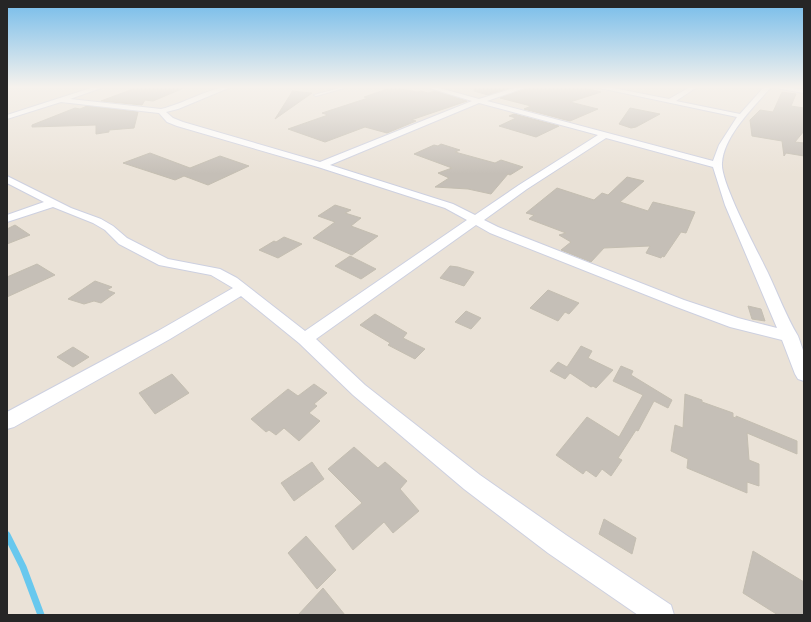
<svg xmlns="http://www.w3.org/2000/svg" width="811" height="622" font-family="'Fira Sans',sans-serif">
	<rect width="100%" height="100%" fill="#eae2d7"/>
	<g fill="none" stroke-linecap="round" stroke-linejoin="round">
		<!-- stream -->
		<polyline stroke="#68c8ee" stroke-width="7" points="7,535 23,567 41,615"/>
	</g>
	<!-- building -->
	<g fill="#c5bfb7" stroke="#c4beb1">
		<polygon points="138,87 186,87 153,101 145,100 142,105 101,101"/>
		<polygon points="393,87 417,92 421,91 428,93 435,91 467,101 411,120 416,121 387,133 365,127 325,142 288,129 328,115 322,113 368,98 364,97"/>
		<polygon points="474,87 512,87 488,95 474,91"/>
		<polygon points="528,87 580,87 601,92 570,102 598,109 570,121 524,109 531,106 500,98"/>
		<polygon points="292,91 312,93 275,119 292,92"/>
		<polygon points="782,92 796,94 791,106 804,108 804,131 795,142 804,143 804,156 786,153 784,156 782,141 752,136 750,120 760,110 773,112"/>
		<polygon points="87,106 138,112 134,128 109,130 109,132 96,134 96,125 32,127 32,125 75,108 80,109"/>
		<polygon points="630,108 660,114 636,127 631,128 619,124"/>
		<polygon points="514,114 559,126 536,137 499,126 516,118 509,116"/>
		<polygon points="441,144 460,150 455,152 495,163 501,160 523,167 510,175 508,174 491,194 468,189 435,187 449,178 438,173 452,168 414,154 434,145 438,146"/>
		<polygon points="150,153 190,168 220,156 249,166 208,185 184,176 175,180 172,179 123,163"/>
		<polygon points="627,177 644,181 620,202 648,211 653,202 695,212 686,233 681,232 664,257 662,256 661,258 646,253 650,246 604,248 591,262 561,250 571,242 559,235 566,233 529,219 534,215 526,213 557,188 594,200 602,193 608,195"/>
		<polygon points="335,205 351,210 345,213 361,218 351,226 378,236 352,255 313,238 335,222 318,216"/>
		<polygon points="15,225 30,235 7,244 7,229"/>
		<polygon points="284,237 302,244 278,258 259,250 274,241 276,242"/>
		<polygon points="350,256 376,269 361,279 335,266"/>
		<polygon points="37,264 55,275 7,297 7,277"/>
		<polygon points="450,266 458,267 474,272 464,286 440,278"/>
		<polygon points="95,281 112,287 107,290 115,293 101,303 94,301 84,304 68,299"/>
		<polygon points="548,290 579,303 569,314 565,312 558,321 530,308"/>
		<polygon points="748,306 761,309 765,321 752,319"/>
		<polygon points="466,311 481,318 471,329 455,322"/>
		<polygon points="375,314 407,333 403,338 425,349 415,359 388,345 390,343 360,325"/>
		<polygon points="581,346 592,351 588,358 613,370 596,388 593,386 591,387 570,373 565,379 550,371 558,362 567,367"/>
		<polygon points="73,347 89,357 73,367 57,357"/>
		<polygon points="621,366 633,371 631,375 672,400 668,408 654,401 638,431 636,430 618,458 622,460 611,476 602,469 596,477 586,470 583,474 556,455 587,417 619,437 643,395 613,381"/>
		<polygon points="172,374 189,393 155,414 139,393"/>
		<polygon points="314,384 327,393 314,404 317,406 309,413 320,421 299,441 284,428 276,435 269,430 266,432 251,419 288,389 298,396"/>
		<polygon points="685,394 702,400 702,402 733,413 733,417 736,418 736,416 797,441 797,454 747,433 749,460 759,464 759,486 747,482 747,493 687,468 688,459 671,451 675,425 683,428"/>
		<polygon points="354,447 378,468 385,462 407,481 400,489 419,511 393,533 384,522 353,550 335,526 362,503 328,469"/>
		<polygon points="312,462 324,479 294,501 281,483"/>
		<polygon points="604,519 636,538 632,554 599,534"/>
		<polygon points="306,536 336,570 317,589 288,553"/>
		<polygon points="753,551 804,582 804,615 778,615 743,593"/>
		<polygon points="323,588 345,615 298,615"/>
	</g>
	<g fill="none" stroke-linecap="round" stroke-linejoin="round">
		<!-- lane casing -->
		<g stroke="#cdd0e0" stroke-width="2">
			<polygon id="lane" points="343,87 348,87 316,96 314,95"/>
		</g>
		<!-- street casing -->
		<g stroke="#cdd0e0" stroke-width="2">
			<g id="street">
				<path d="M94,87H104L70,99L161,109C184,104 209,87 231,87L178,109L166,112L173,118L183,122L320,162L472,101L426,87H436L479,99L517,87H527L487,101L713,161L719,145L737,117L595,87H608L669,99L690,87H697L676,101L740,114L764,87H771C754,107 724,135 722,163C720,182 758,252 768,273C778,294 786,316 798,336L804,353V381L798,379L795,374L782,340L730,327L674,306L490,233L476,225L316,339L365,385L480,475L566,535L671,605L674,615H638L548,553L464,489L353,395L299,343L241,296L170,339L14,427L7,429V412L158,331L233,288L211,275L159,265L119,244L105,230L93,223L53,207L7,222V215L44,202L7,183V176L71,208L101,219L113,226L127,238L168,259L220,269L237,278L305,331L467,220L445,208L318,167L177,126L167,122L159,113L61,102L7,119V115ZM479,103L598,135L519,185L475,215L453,204L330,165ZM606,138L713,167L725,205L777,328L738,318L684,300L498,227L484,220L527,189Z"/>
				<polygon points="778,87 804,89 804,93 781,89"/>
			</g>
		</g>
		<!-- lane -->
		<use href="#lane" fill="#fff" fill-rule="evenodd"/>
		<!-- street -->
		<use href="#street" fill="#fff" fill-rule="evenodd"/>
	</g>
	<!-- sky -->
	<linearGradient id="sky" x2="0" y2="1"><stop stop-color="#75bcea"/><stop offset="0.5" stop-color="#f6f2ed"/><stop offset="1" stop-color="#f6f2ed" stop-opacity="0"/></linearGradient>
	<rect width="811" height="174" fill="url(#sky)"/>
	<!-- border -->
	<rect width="811" height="622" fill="none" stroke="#262626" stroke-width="16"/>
</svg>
